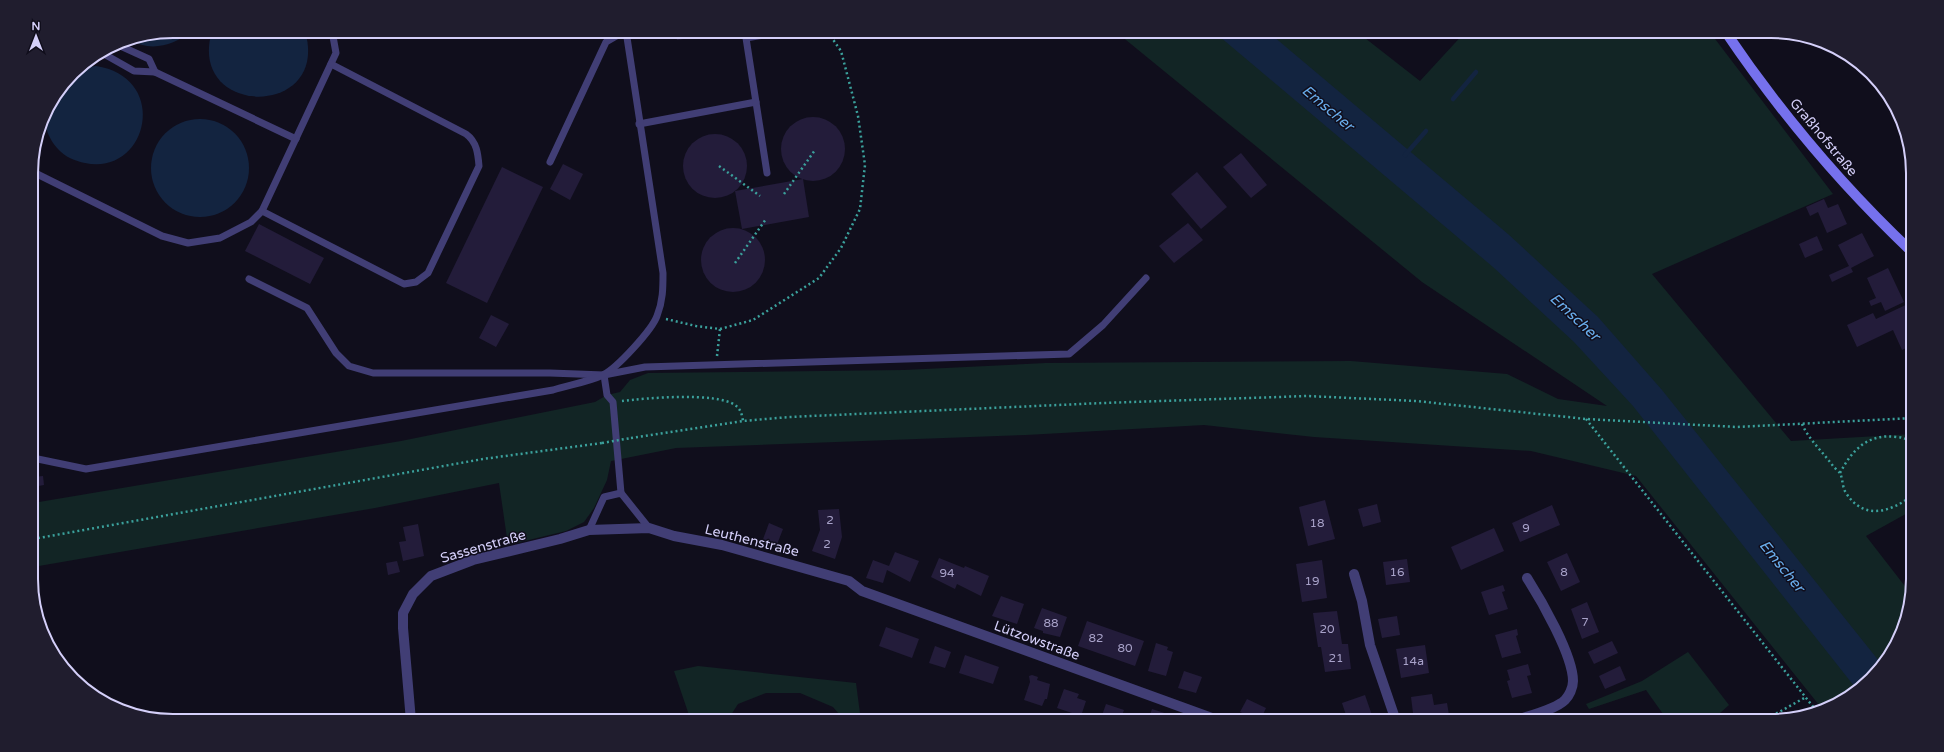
<svg xmlns="http://www.w3.org/2000/svg" width="1944" height="752" font-family="'Varela Round',sans-serif">
	<rect width="100%" height="100%" fill="#100e1c"/>
	<!-- green -->
	<g fill="#122525">
		<polygon points="1115,31 1356,31 1420,81 1466,31 1709,31 1833,194 1652,274 1791,441 1913,434 1913,510 1866,536 1911,594 1905,625 1884,665 1857,692 1823,710 1636,476 1531,451 1314,437 1204,425 1026,435 676,448 611,461 607,480 594,508 584,522 566,531 508,545 499,483 375,508 33,567 33,503 401,441 595,402 607,395 620,392 630,380 648,373 904,370 1046,363 1351,361 1507,374 1558,399 1607,406 1422,282"/>
		<polygon points="1688,652 1729,705 1711,721 1668,721 1646,690 1589,709 1586,704 1642,681"/>
		<polygon points="698,666 856,683 861,721 845,721 833,707 800,693 766,693 738,704 727,721 691,721 674,671"/>
	</g>
	<!-- water -->
	<g fill="#132440">
		<path d="M173,31H191C174,46 150,52 130,40Z"/>
		<path d="M212,31H305C331,119 186,118 212,31Z"/>
		<polygon points="1213,31 1267,31 1508,234 1598,317 1662,390 1883,666 1858,691 1633,406 1574,342 1493,267"/>
		<path d="M96,66C170,77 149,176 85,163C75,161 65,157 58,149C49,139 42,124 46,110L77,69Z"/>
		<circle cx="200" cy="168" r="49"/>
	</g>
	<g fill="none" stroke-linecap="round" stroke-linejoin="round">
		<!-- stream -->
		<g stroke="#132440" stroke-width="4.5">
			<polyline points="1453,99 1476,72"/>
			<polyline points="1405,155 1426,131"/>
		</g>
	</g>
	<!-- building -->
	<g fill="#231c3a">
		<polygon points="675,31 726,31 726,32 677,40"/>
		<circle cx="813" cy="149" r="32"/>
		<circle cx="715" cy="166" r="32"/>
		<polygon points="1241,153 1267,185 1251,198 1223,167"/>
		<polygon points="563,164 583,174 570,200 550,189"/>
		<polygon points="502,167 543,187 487,303 446,283"/>
		<polygon points="1197,172 1227,207 1201,229 1171,194"/>
		<polygon points="803,179 809,217 742,229 735,191"/>
		<polygon points="1824,199 1828,208 1838,204 1847,224 1827,233 1818,212 1810,216 1806,207"/>
		<polygon points="1188,223 1203,240 1174,263 1159,246"/>
		<polygon points="259,224 324,258 310,284 245,251"/>
		<circle cx="733" cy="260" r="32"/>
		<polygon points="1862,233 1874,256 1851,268 1853,272 1832,282 1829,275 1849,266 1838,245"/>
		<polygon points="1817,236 1823,250 1805,258 1799,244"/>
		<polygon points="1888,268 1904,302 1885,311 1881,302 1871,306 1869,301 1876,298 1867,278"/>
		<polygon points="1912,302 1912,345 1902,350 1893,330 1857,347 1847,325 1873,313 1876,319"/>
		<polygon points="491,315 509,324 496,347 479,338"/>
		<polygon points="43,476 44,485 33,487 33,477"/>
		<polygon points="1325,500 1335,539 1308,546 1299,507"/>
		<polygon points="1377,504 1381,522 1363,527 1358,509"/>
		<polygon points="1552,505 1560,525 1520,542 1512,523"/>
		<polygon points="839,509 842,537 835,559 812,551 820,530 818,510"/>
		<polygon points="769,523 783,529 776,547 762,542"/>
		<polygon points="418,524 424,556 403,561 399,542 406,541 403,527"/>
		<polygon points="1494,528 1504,551 1461,570 1451,547"/>
		<polygon points="895,552 919,561 910,582 887,570 883,583 866,578 873,560 889,566"/>
		<polygon points="1567,553 1580,582 1561,591 1547,562"/>
		<polygon points="939,558 964,568 965,566 989,576 981,596 957,584 955,589 931,577"/>
		<polygon points="1407,559 1410,582 1386,585 1383,562"/>
		<polygon points="1322,560 1327,598 1302,602 1296,564"/>
		<polygon points="397,561 400,572 388,575 386,563"/>
		<polygon points="1503,585 1505,591 1502,592 1508,609 1489,615 1481,592"/>
		<polygon points="1001,596 1024,604 1017,624 992,616"/>
		<polygon points="1587,602 1599,632 1582,639 1571,609"/>
		<polygon points="1042,608 1067,617 1060,637 1043,633 1043,631 1034,628"/>
		<polygon points="1337,611 1342,644 1348,644 1351,669 1325,672 1321,647 1318,647 1313,613"/>
		<polygon points="1397,616 1400,635 1382,638 1378,619"/>
		<polygon points="1087,621 1144,641 1135,666 1078,646"/>
		<polygon points="886,627 919,639 912,658 879,646"/>
		<polygon points="1517,629 1518,635 1516,636 1521,653 1502,658 1495,635"/>
		<polygon points="1612,641 1618,653 1594,664 1588,652"/>
		<polygon points="1156,643 1168,647 1167,650 1173,652 1166,676 1148,671"/>
		<polygon points="1425,645 1429,673 1401,678 1396,649"/>
		<polygon points="935,646 951,652 945,668 929,663"/>
		<polygon points="965,655 999,667 993,684 959,673"/>
		<polygon points="1528,664 1531,675 1527,676 1532,693 1512,698 1507,681 1510,680 1507,670"/>
		<polygon points="1620,666 1626,680 1605,689 1599,676"/>
		<polygon points="1184,671 1202,677 1196,693 1178,688"/>
		<polygon points="1032,675 1038,677 1037,680 1050,684 1047,699 1045,699 1042,706 1024,700 1030,682 1029,676"/>
		<polygon points="1064,689 1079,694 1077,698 1086,701 1081,716 1057,708"/>
		<polygon points="1432,694 1434,705 1447,703 1450,721 1414,721 1411,697"/>
		<polygon points="1365,695 1374,721 1348,721 1342,703"/>
		<polygon points="1247,699 1266,708 1260,721 1240,712"/>
		<polygon points="1106,704 1124,710 1120,721 1100,721"/>
		<polygon points="1152,709 1177,717 1175,721 1148,721"/>
		<polygon points="1615,716 1619,721 1609,721"/>
	</g>
	<g fill="none" stroke-linecap="round" stroke-linejoin="round">
		<!-- path -->
		<g stroke="#3ba19c" stroke-width="2.5" stroke-dasharray="2 3" stroke-linecap="butt">
			<polyline points="719,166 760,196"/>
			<polyline points="784,194 815,150"/>
			<polyline points="735,263 766,219"/>
			<polyline points="666,319 696,326 720,329 753,320 819,278 841,248 860,209 865,165 858,116 841,51 827,31"/>
			<polyline points="717,356 720,329"/>
			<path d="M622,401C646,398 716,392 735,405C741,409 742,415 743,421"/>
			<polyline points="1586,419 1818,713"/>
			<path d="M1802,424C1809,440 1823,452 1833,466C1835,468 1838,471 1840,473C1843,479 1842,487 1846,493C1864,521 1891,512 1913,495"/>
			<polyline points="631,438 743,421 789,417 1103,403 1307,396 1416,401 1586,419 1737,427 1913,418"/>
			<path d="M1840,473C1852,450 1868,433 1897,437C1903,437 1907,440 1913,442"/>
			<polyline points="33,539 483,459 602,443"/>
			<polyline points="1763,721 1806,697"/>
		</g>
		<!-- lane -->
		<g stroke="#413e75" stroke-width="7">
			<polyline points="116,44 149,59 155,72 296,139"/>
			<polyline points="103,52 104,54 134,71 155,72"/>
			<polyline points="639,124 756,102"/>
			<polyline points="550,162 606,42 625,31"/>
			<polyline points="31,171 162,236 188,243 220,238 251,222 262,211 336,53 332,31"/>
			<polyline points="767,173 746,38 786,31"/>
			<path d="M262,211L404,284L416,282L428,273L479,166C478,154 477,142 466,134L331,64"/>
			<polyline points="249,279 307,308 336,353 349,366 373,373 550,373 604,375 645,367 1069,354 1103,325 1146,278"/>
			<polyline points="604,375 607,395 613,402 621,493"/>
			<path d="M33,458L86,469L553,390C569,385 588,382 603,375C617,368 652,330 657,316C663,301 663,288 663,273L626,31"/>
			<polyline points="589,530 604,497 621,493 649,528"/>
		</g>
		<!-- street -->
		<g stroke="#413e75" stroke-width="10">
			<polyline points="1354,574 1362,601 1370,645 1396,721"/>
			<polyline points="411,721 403,628 403,613 413,594 431,576 473,560 560,539 589,530 649,528 674,536 722,545 849,581 862,591 1220,721"/>
			<path d="M1514,721C1527,716 1555,710 1565,700C1569,696 1573,688 1573,681C1573,655 1541,600 1527,578"/>
		</g>
		<!-- secondary -->
		<path stroke="#7671ed" stroke-width="10" d="M1725,31C1779,111 1842,186 1912,252"/>
		<!-- path-bridge -->
		<polyline stroke="#3ba19c" stroke-width="2.5" stroke-dasharray="2 3" stroke-linecap="butt" points="602,443 631,438"/>
	</g>
	<g text-anchor="middle" stroke-width="3" stroke-linejoin="round" paint-order="stroke">
		<!-- number labels -->
		<g font-size="12" fill="#a8a2c9">
			<text x="830" y="524">2</text>
			<text x="1317" y="527">18</text>
			<text x="1526" y="532">9</text>
			<text x="827" y="548">2</text>
			<text x="1397" y="576">16</text>
			<text x="1564" y="576">8</text>
			<text x="947" y="577">94</text>
			<text x="1312" y="585">19</text>
			<text x="1585" y="626">7</text>
			<text x="1051" y="627">88</text>
			<text x="1327" y="633">20</text>
			<text x="1096" y="642">82</text>
			<text x="1125" y="652">80</text>
			<text x="1336" y="662">21</text>
			<text x="1413" y="665">14a</text>
		</g>
		<!-- street labels -->
		<g font-size="14" fill="#d4cff9" stroke="#100e1c">
			<text transform="translate(1824 137) rotate(50)" y="5">Graßhofstraße</text>
			<text transform="translate(752 540) rotate(14)" y="5">Leuthenstraße</text>
			<text transform="translate(483 546) rotate(-16)" y="5">Sassenstraße</text>
			<text transform="translate(1037 640) rotate(20)" y="5">Lützowstraße</text>
		</g>
		<!-- water labels -->
		<g font-size="15" font-style="italic" fill="#69adec" stroke="#100e1c">
			<text transform="translate(1328 108) rotate(40)" y="5">Emscher</text>
			<text transform="translate(1575 317) rotate(43)" y="5">Emscher</text>
			<text transform="translate(1782 566) rotate(51)" y="5">Emscher</text>
		</g>
	</g>
	<!-- crop -->
	<path d="M0 0H1944V752H0ZM173 38H1771A135 135 0 0 1 1906 173V579A135 135 0 0 1 1771 714H173A135 135 0 0 1 38 579V173A135 135 0 0 1 173 38Z" fill="#201d2e" fill-rule="evenodd"/>
	<path fill="none" stroke="#d4cff9" stroke-width="2" d="M173 38H1771A135 135 0 0 1 1906 173V579A135 135 0 0 1 1771 714H173A135 135 0 0 1 38 579V173A135 135 0 0 1 173 38Z"/>
	<!-- north arrow -->
	<g transform="translate(36 36)" stroke="#100e1c" stroke-width="3" paint-order="stroke">
	<path d="M0-3L7 15L0 10L-7 15Z" fill="#d4cff9"/>
	<text y="-6" font-size="11" font-weight="bold" text-anchor="middle" fill="#d4cff9">N</text>
	</g>
</svg>
